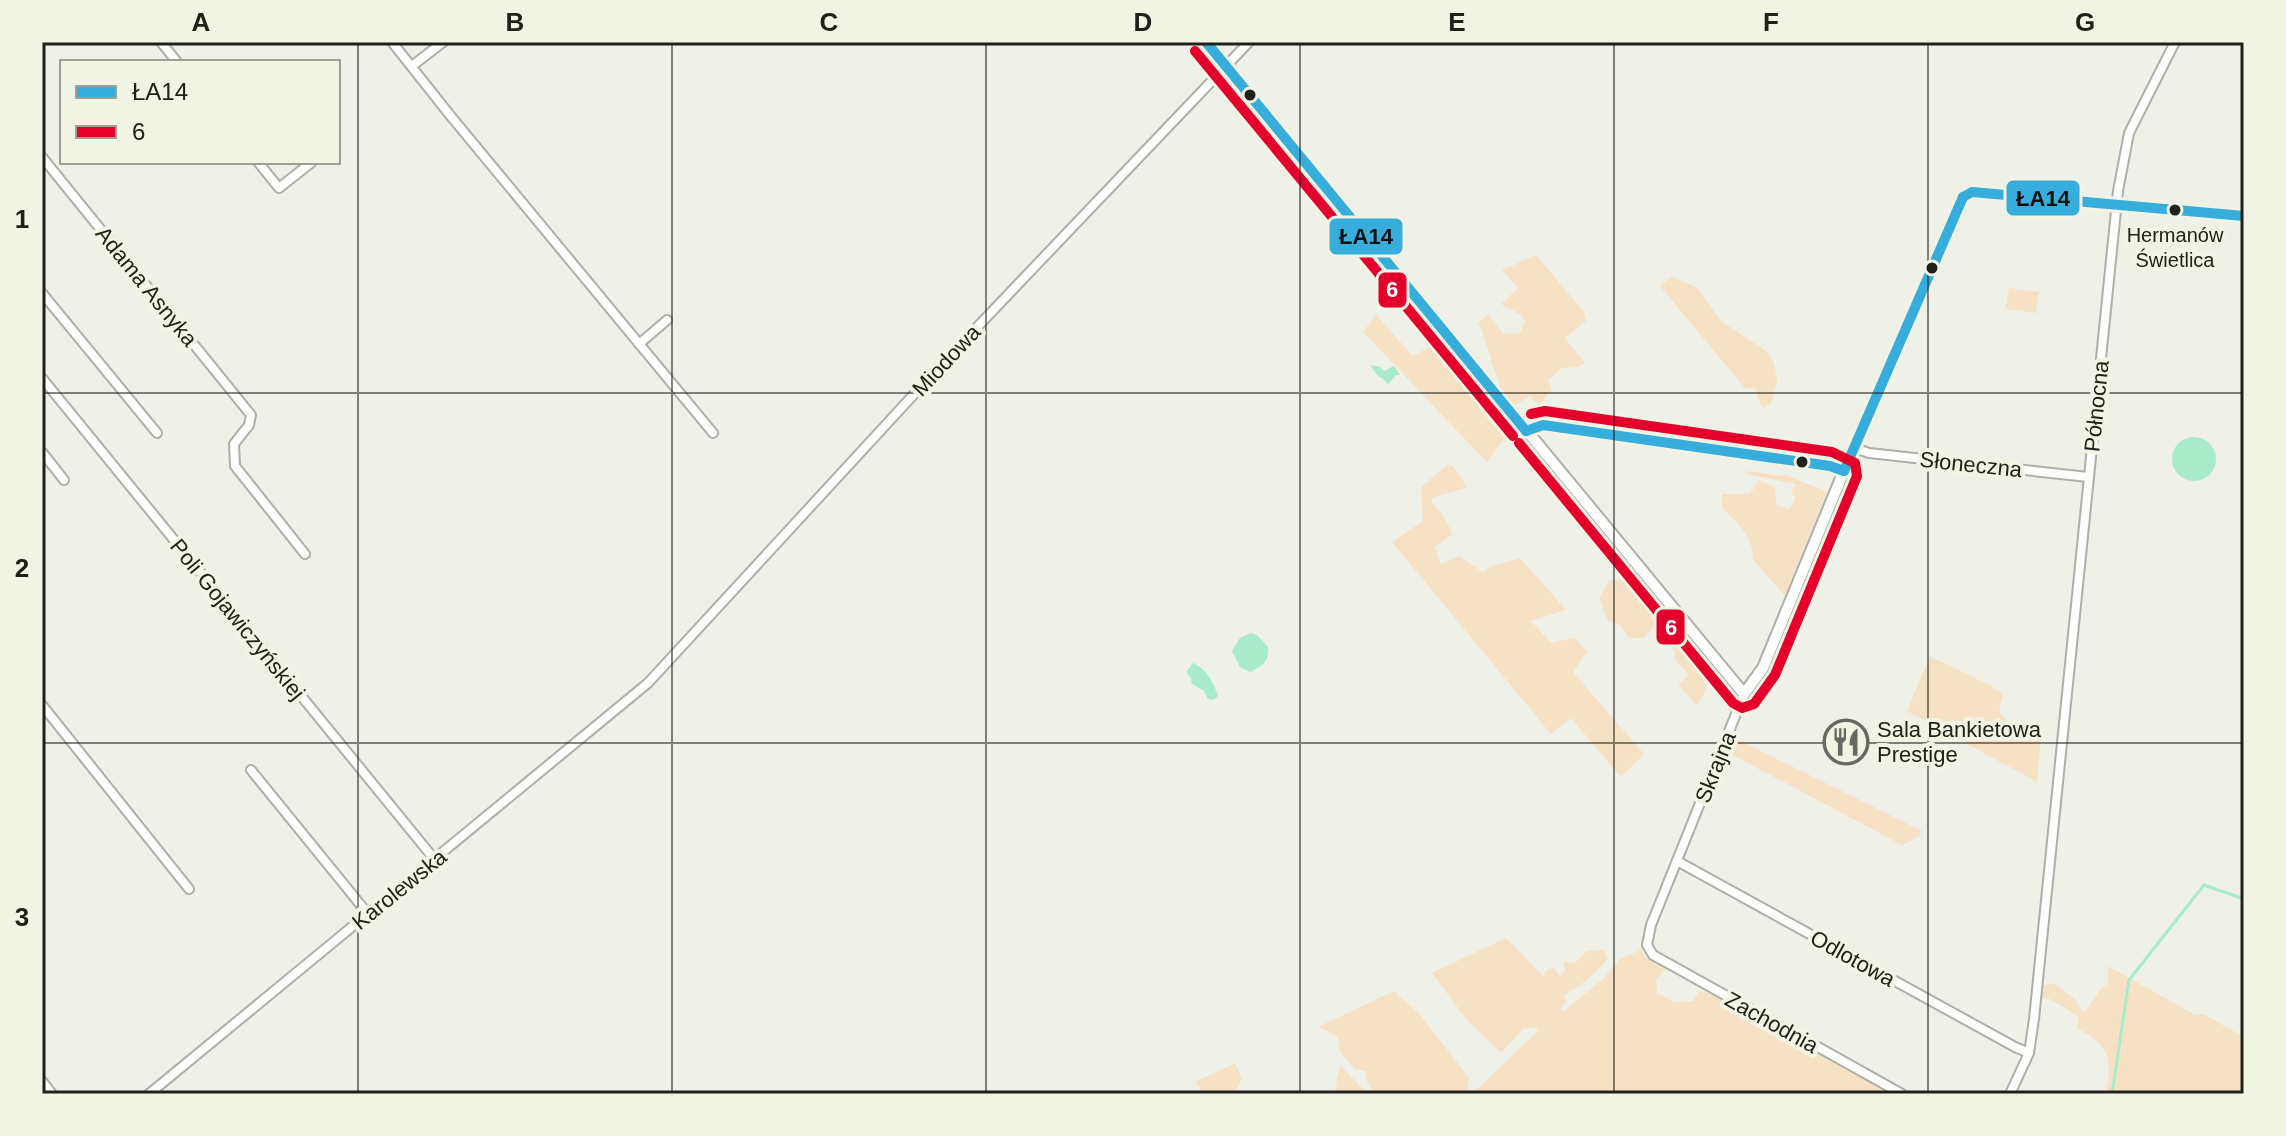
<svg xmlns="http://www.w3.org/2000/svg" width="2286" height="1136" font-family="Helvetica,sans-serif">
	<rect width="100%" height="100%" fill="#eff0e8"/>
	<!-- green -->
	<g fill="#f7e1c4">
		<path d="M1536,255L1584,312L1586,321L1565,338L1585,363L1578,367L1562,368L1548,380L1552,390L1539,405L1529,396L1514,406C1492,382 1492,351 1478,323L1488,315L1503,333L1519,334L1525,322L1521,315L1501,304L1518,288L1502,270Z"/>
		<polygon points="1672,276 1697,288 1721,321 1766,351 1774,362 1777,382 1771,404 1762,408 1755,389 1745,388 1660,286"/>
		<polygon points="2009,288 2039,292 2036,313 2006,309"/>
		<polygon points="1376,315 1413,356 1434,345 1501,419 1509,432 1487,462 1363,332"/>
		<polygon points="1447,465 1453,466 1467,487 1432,498 1432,503 1442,514 1453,534 1435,547 1441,564 1459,556 1483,572 1492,566 1520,558 1566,610 1531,621 1551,643 1574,638 1587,651 1573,672 1644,754 1621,777 1571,718 1551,734 1392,542 1423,521 1421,487"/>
		<path d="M1749,471L1782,476L1784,474L1827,492L1785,596L1753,559C1754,537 1737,523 1722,508V494H1750L1759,480L1775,487L1776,504L1789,510L1795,499L1791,491L1796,484L1745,474Z"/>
		<path d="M1624,579L1639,592L1650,594L1705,661C1710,679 1708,691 1697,705L1678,685L1689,675L1676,661L1670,637L1657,625L1643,638H1629L1621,626L1607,620L1599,597L1610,580Z"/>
		<polygon points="1930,656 1993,687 2003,694 1999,712 2010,723 2042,726 2037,782 1907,711"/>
		<polygon points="1733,737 1922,831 1919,837 1902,845 1727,752"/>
		<path d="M1506,938L1543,976L1547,969L1554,968L1560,976L1565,971L1564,961L1575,963L1587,951L1604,950L1608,958C1594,975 1582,986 1563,995L1566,1001L1561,1008L1564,1011L1603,979L1621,958L1641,950L1646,958L1667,968L1656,980L1657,993L1674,1002L1693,1001L1699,991L1712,994L1893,1094H1472L1538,1031L1534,1027L1523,1029L1501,1053L1467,1020L1432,973Z"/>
		<path d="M2108,966L2195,1015L2203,1014L2244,1037V1094H2106C2112,1057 2111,1047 2077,1028L2079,1017L2050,999H2038L2040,987L2053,983L2075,999L2081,1009L2085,1012L2099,991L2108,983Z"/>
		<polygon points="1394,991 1421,1016 1469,1078 1467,1089 1471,1094 1376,1094 1367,1082 1365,1071 1355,1069 1340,1052 1339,1041 1335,1035 1318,1027"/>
		<polygon points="1235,1063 1242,1079 1236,1091 1238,1094 1205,1094 1195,1082"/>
		<polygon points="1341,1066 1368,1094 1328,1094 1337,1088 1336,1080"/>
	</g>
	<!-- water -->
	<g fill="#a7ebca">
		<polygon points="1370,365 1380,367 1384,371 1394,366 1400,375 1396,375 1387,385 1386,381 1378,376"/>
		<circle cx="2194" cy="459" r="22"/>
		<path d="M1251,633L1257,635L1268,647C1269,662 1262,666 1250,672L1240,667L1232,651L1240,638Z"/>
		<path d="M1193,663C1206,668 1214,683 1218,696L1213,700L1208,699L1204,691L1191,683L1192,680L1186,672Z"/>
	</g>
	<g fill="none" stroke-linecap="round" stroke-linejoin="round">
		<!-- stream -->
		<polyline stroke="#a7ebca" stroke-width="3" points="2112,1094 2129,980 2204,885 2244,899"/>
		<!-- minor casing -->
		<g stroke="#aeafa9" stroke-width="12">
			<g id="minor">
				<polyline points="161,42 177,62"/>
				<polyline points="392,42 449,114 713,433"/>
				<polyline points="412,66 443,42"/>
				<polyline points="42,157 251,415 249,425 234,444 235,466 305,554"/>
				<polyline points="258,162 279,188 312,162"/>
				<polyline points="42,293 157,433"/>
				<polyline points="639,344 667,320"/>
				<polyline points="42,378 435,860"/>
				<polyline points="1854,448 1869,453 2088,477"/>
				<polyline points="42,452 64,480"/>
				<polyline points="1844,471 1966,194 1972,192 2244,216"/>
				<polyline points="1744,694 1651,925 1647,945 1653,955 1673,966 1902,1094"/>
				<polyline points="42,705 189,889"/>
				<polyline points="251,770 368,914"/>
				<polyline points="1677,861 2015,1047 2029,1053"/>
				<polyline points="42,1081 52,1094"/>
				<polyline points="149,1094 648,683 940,366 1249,42"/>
				<polyline points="2010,1094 2029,1053 2034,1019 2118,191 2129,133 2175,42"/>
			</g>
		</g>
		<!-- tertiary casing -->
		<g stroke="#aeafa9" stroke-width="14">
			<path id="tertiary" d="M1206,42C1385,260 1565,476 1744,694L1763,668L1844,471L1830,466L1543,425L1526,431"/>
		</g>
		<!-- minor -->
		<use href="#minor" stroke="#fdfdfc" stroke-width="8"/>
		<!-- tertiary -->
		<use href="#tertiary" stroke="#fdfdfc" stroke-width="10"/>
		<!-- bus-1 casing -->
		<g stroke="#f1f4e4" stroke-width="16">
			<g id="bus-1">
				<polyline points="1206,42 1526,431"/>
				<polyline points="1963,197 1972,192 2244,216"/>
				<polyline points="1526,431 1543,425 1830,466 1844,471"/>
				<polyline points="1844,471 1963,197"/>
			</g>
		</g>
		<!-- bus-2 casing -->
		<g stroke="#f1f4e4" stroke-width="16">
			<g id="bus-2">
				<polyline points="1195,51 1513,436"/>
				<polyline points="1519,443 1733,703 1742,708 1754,704 1775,675 1857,476 1855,463 1832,452 1545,411 1531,414"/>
			</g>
		</g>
		<!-- bus-1 -->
		<use href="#bus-1" stroke="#36adda" stroke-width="10"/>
		<!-- bus-2 -->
		<use href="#bus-2" stroke="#e4002b" stroke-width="10"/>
	</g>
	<!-- grid -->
	<path fill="none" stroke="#20211b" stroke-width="2" stroke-opacity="0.55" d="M358,42V1094M672,42V1094M986,42V1094M1300,42V1094M1614,42V1094M1928,42V1094M42,393H2244M42,743H2244"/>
	<!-- icons -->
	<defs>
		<g id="restaurant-ring" transform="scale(2.3)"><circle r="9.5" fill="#f1f4e4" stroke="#686963" stroke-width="1.5"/><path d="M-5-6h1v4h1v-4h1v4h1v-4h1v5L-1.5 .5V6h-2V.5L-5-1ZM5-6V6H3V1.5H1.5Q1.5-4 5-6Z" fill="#686963"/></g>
	</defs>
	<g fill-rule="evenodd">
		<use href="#restaurant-ring" x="1846" y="742"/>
	</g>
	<!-- markers -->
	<g fill="#20211b" stroke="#f1f4e4" stroke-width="3">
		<circle cx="1250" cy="95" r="7"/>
		<circle cx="2175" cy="210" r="7"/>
		<circle cx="1932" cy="268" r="7"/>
		<circle cx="1802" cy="462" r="7"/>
	</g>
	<g text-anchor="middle" stroke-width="8" stroke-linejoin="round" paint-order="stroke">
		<!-- bus labels -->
		<g font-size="20" fill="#20211b" stroke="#f1f4e4">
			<text x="2175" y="242">Hermanów<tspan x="2175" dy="25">Świetlica</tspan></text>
		</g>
		<!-- street labels -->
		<g font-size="22" fill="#20211b" stroke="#f1f4e4">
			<text transform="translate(147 286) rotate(51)" y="8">Adama Asnyka</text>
			<text transform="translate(946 360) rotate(-47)" y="8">Miodowa</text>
			<text transform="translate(2096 406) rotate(-84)" y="8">Północna</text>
			<text transform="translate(1971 464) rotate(6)" y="8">Słoneczna</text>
			<text transform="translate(238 619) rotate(51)" y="8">Poli Gojawiczyńskiej</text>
			<text transform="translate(1715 767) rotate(-68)" y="8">Skrajna</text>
			<text transform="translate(399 889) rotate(-39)" y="8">Karolewska</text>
			<text transform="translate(1853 958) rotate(29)" y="8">Odlotowa</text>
			<text transform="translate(1772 1022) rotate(29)" y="8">Zachodnia</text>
		</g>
		<!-- poi labels -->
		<g font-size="22" fill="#20211b" stroke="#f1f4e4" text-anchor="start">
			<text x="1877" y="737">Sala Bankietowa<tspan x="1877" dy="25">Prestige</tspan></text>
		</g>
	</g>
	<g stroke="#f1f4e4" stroke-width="3">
		<rect x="2005" y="179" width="76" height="38" rx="8" fill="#36adda"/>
		<rect x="1328" y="217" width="76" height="39" rx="8" fill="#36adda"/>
		<rect x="1377" y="271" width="31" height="38" rx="8" fill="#e4002b"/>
		<rect x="1655" y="608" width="31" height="38" rx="8" fill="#e4002b"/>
	</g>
	<g font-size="22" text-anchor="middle" font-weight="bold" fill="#fff">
		<text x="1392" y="297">6</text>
		<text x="1671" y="635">6</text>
	</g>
	<g font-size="22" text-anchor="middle" font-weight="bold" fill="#111">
		<text x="2043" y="206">ŁA14</text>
		<text x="1366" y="244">ŁA14</text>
	</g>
	<!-- border -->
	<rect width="2286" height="1136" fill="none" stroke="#f1f4e4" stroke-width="88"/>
	<!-- legend -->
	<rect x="60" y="60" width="280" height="104" fill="#f1f4e4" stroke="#9da094" stroke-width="2"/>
	<rect x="76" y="86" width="40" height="12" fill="#36adda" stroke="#9da094" stroke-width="2"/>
	<text x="132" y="100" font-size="24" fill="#20211b">ŁA14</text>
	<rect x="76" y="126" width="40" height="12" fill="#e4002b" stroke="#9da094" stroke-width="2"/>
	<text x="132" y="140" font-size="24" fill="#20211b">6</text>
	<rect x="44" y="44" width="2198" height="1048" fill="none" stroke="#20211b" stroke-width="3"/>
	<g font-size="26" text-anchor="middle" font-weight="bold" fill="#20211b">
		<text x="201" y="31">A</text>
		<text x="515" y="31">B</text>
		<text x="829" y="31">C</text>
		<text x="1143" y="31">D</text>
		<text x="1457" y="31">E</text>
		<text x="1771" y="31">F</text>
		<text x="2085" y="31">G</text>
		<text x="22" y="228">1</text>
		<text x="22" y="577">2</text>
		<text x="22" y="926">3</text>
	</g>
</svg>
